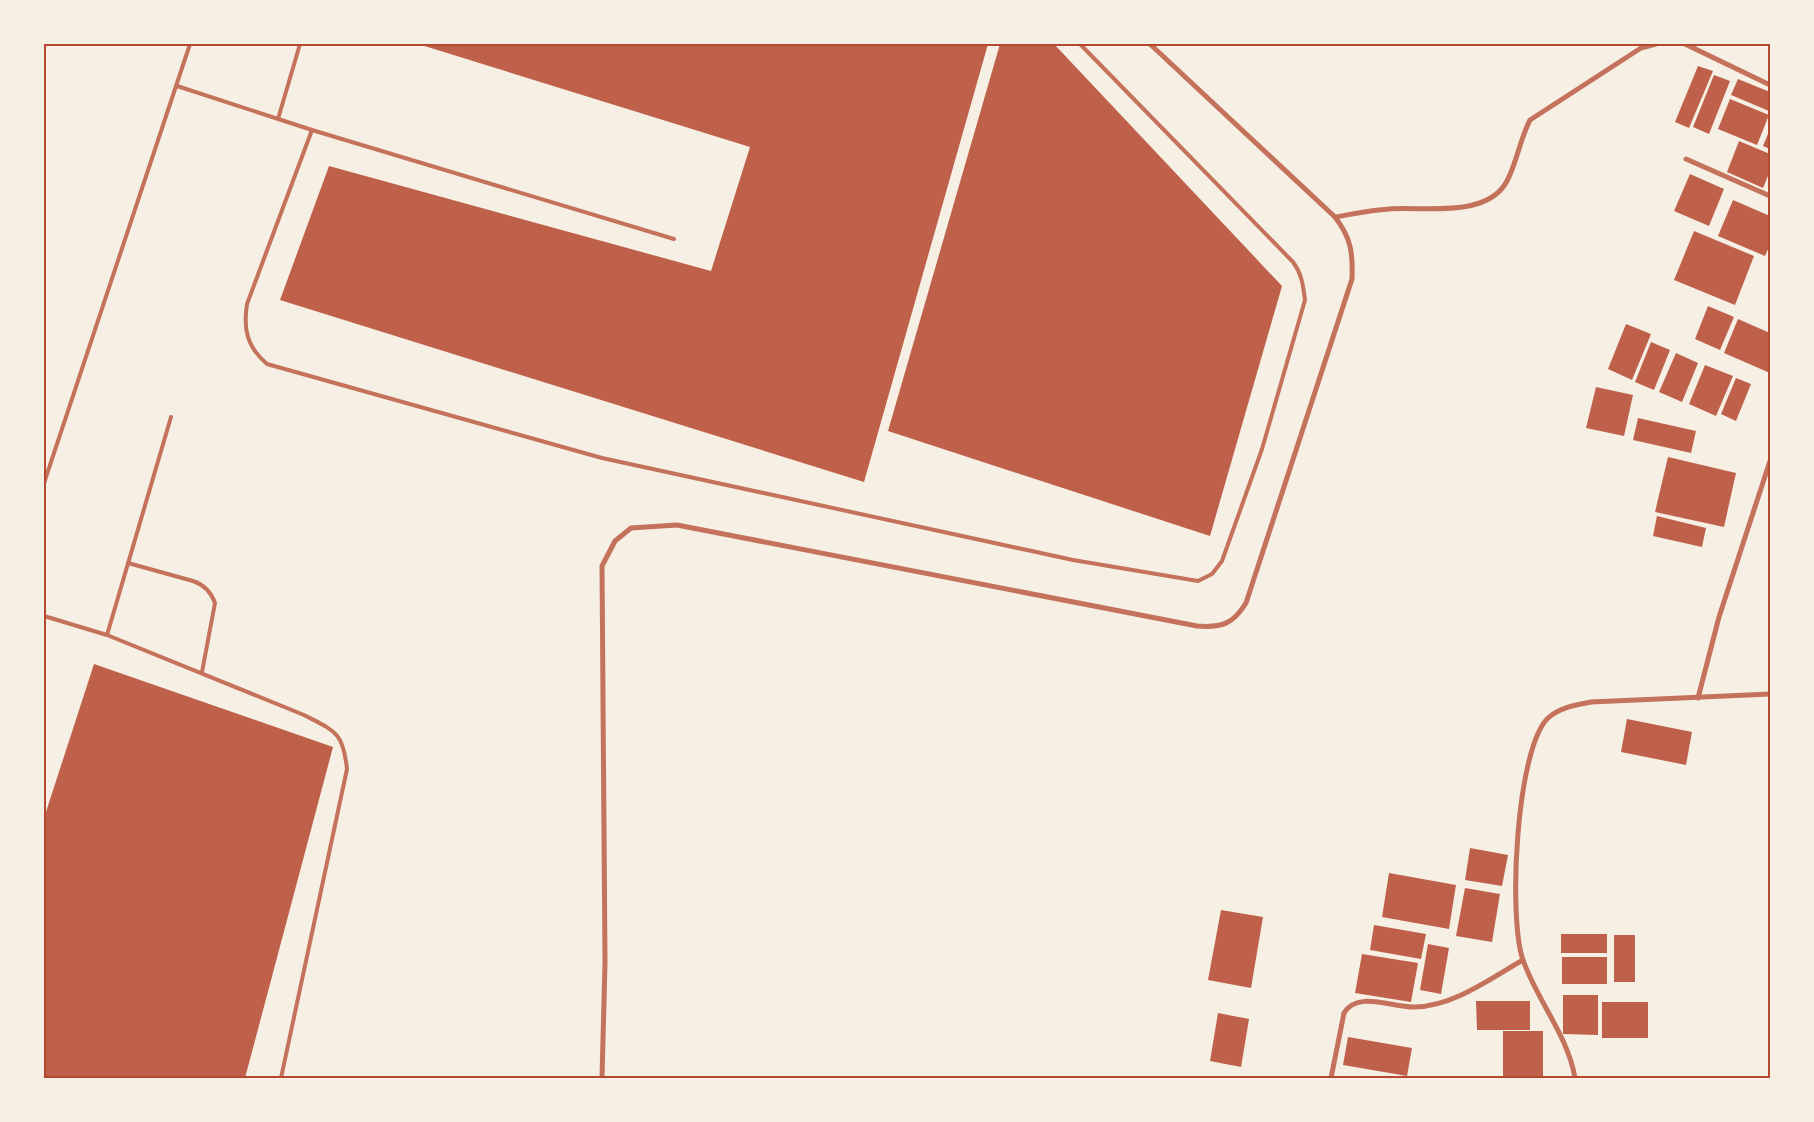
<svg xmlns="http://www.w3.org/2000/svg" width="1814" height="1122" font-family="'Nunito Sans',sans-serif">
	<rect width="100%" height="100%" fill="#f6efe4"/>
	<!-- building -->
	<g fill="#bf614a">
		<polygon points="418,44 988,44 864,482 280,300 329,166 711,271 750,147"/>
		<polygon points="1000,44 1054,44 1282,286 1210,536 888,431"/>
		<polygon points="1698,66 1713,71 1689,128 1675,122"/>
		<polygon points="1714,75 1730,81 1709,134 1693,127"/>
		<polygon points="1738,79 1770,92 1769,111 1731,95"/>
		<polygon points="1730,99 1769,115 1757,145 1718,129"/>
		<polygon points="1770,129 1770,149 1763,146"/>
		<polygon points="1739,141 1770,154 1770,171 1763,188 1727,172"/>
		<polygon points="1690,174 1724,189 1709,226 1674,211"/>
		<polygon points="1733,200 1770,216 1770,245 1765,256 1718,236"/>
		<polygon points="1694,231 1754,256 1735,305 1674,280"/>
		<polygon points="1708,306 1734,317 1720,350 1695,339"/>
		<polygon points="1738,319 1770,333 1770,373 1724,353"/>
		<polygon points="1626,324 1651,334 1632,380 1608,369"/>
		<polygon points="1651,342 1670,350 1654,390 1635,382"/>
		<polygon points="1676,353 1698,363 1682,402 1659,392"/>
		<polygon points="1705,365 1733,376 1716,416 1689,404"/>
		<polygon points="1736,378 1751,384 1736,421 1721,414"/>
		<polygon points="1596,387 1633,395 1624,436 1586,428"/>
		<polygon points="1638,418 1696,431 1691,453 1633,440"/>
		<polygon points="1668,457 1736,473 1724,527 1655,512"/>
		<polygon points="1657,516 1706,528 1702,547 1653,536"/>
		<polygon points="94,664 333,747 245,1078 44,1078 44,818"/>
		<polygon points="1627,719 1692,732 1686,765 1621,752"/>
		<polygon points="1470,848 1508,855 1502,886 1465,880"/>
		<polygon points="1389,873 1456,885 1449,929 1382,917"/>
		<polygon points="1465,888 1500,894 1492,942 1456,936"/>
		<polygon points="1221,910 1263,917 1251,988 1208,980"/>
		<polygon points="1374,925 1426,934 1421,959 1370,950"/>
		<rect x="1561" y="934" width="46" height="19"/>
		<rect x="1614" y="935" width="21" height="47"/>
		<polygon points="1428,944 1449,948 1441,994 1420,990"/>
		<polygon points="1362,954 1418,963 1411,1002 1355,993"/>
		<rect x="1562" y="957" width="45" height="27"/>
		<polygon points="1563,995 1598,995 1598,1035 1563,1034"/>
		<polygon points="1476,1001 1530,1001 1530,1030 1477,1030"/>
		<rect x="1602" y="1002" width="46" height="36"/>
		<polygon points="1218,1013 1249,1019 1241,1067 1210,1061"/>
		<rect x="1503" y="1031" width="40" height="47"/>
		<polygon points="1348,1037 1412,1048 1407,1076 1343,1065"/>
	</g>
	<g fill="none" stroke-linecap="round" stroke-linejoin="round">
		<!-- service -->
		<g stroke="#c5725c" stroke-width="4">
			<polyline points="177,86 312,130 674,239"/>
			<polyline points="278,119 300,44"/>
			<path d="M312,130L247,304C243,329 247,347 267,364L602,458L1073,560L1198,581L1212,574L1222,561L1262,449L1305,300C1303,285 1302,274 1293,262L1080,44"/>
			<polyline points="44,483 190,44"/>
			<path d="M128,563L193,581C205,585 211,592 215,603L202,672"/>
			<path d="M44,616L107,635L304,715C335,731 343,732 347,769L281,1078"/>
			<polyline points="107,635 171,417"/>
		</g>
		<!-- minor -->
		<g stroke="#c5725c" stroke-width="5">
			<polyline points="1685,44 1770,85"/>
			<polyline points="1686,159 1770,196"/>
			<path d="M1335,217C1353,214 1371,210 1389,209C1422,206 1487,219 1507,181C1517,162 1520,139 1530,120L1641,48L1656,44"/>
			<polyline points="1698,698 1719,617 1770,461"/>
			<path d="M602,1078L605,963L602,566L615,541L631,528L677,525L1197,626C1222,628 1233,624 1246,603L1352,279C1353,252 1351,238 1335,217L1150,44"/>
			<path d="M1331,1078L1344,1013C1358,990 1393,1008 1415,1007C1454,1006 1491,978 1523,960"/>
			<path d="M1575,1078C1568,1036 1537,1000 1523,960C1508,918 1516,749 1548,718C1560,707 1576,705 1591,702L1770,694"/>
		</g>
	</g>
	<!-- border -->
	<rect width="1814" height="1122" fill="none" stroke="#f6efe4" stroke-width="90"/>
	<rect x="45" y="45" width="1724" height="1032" fill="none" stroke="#b5482f" stroke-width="2"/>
</svg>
